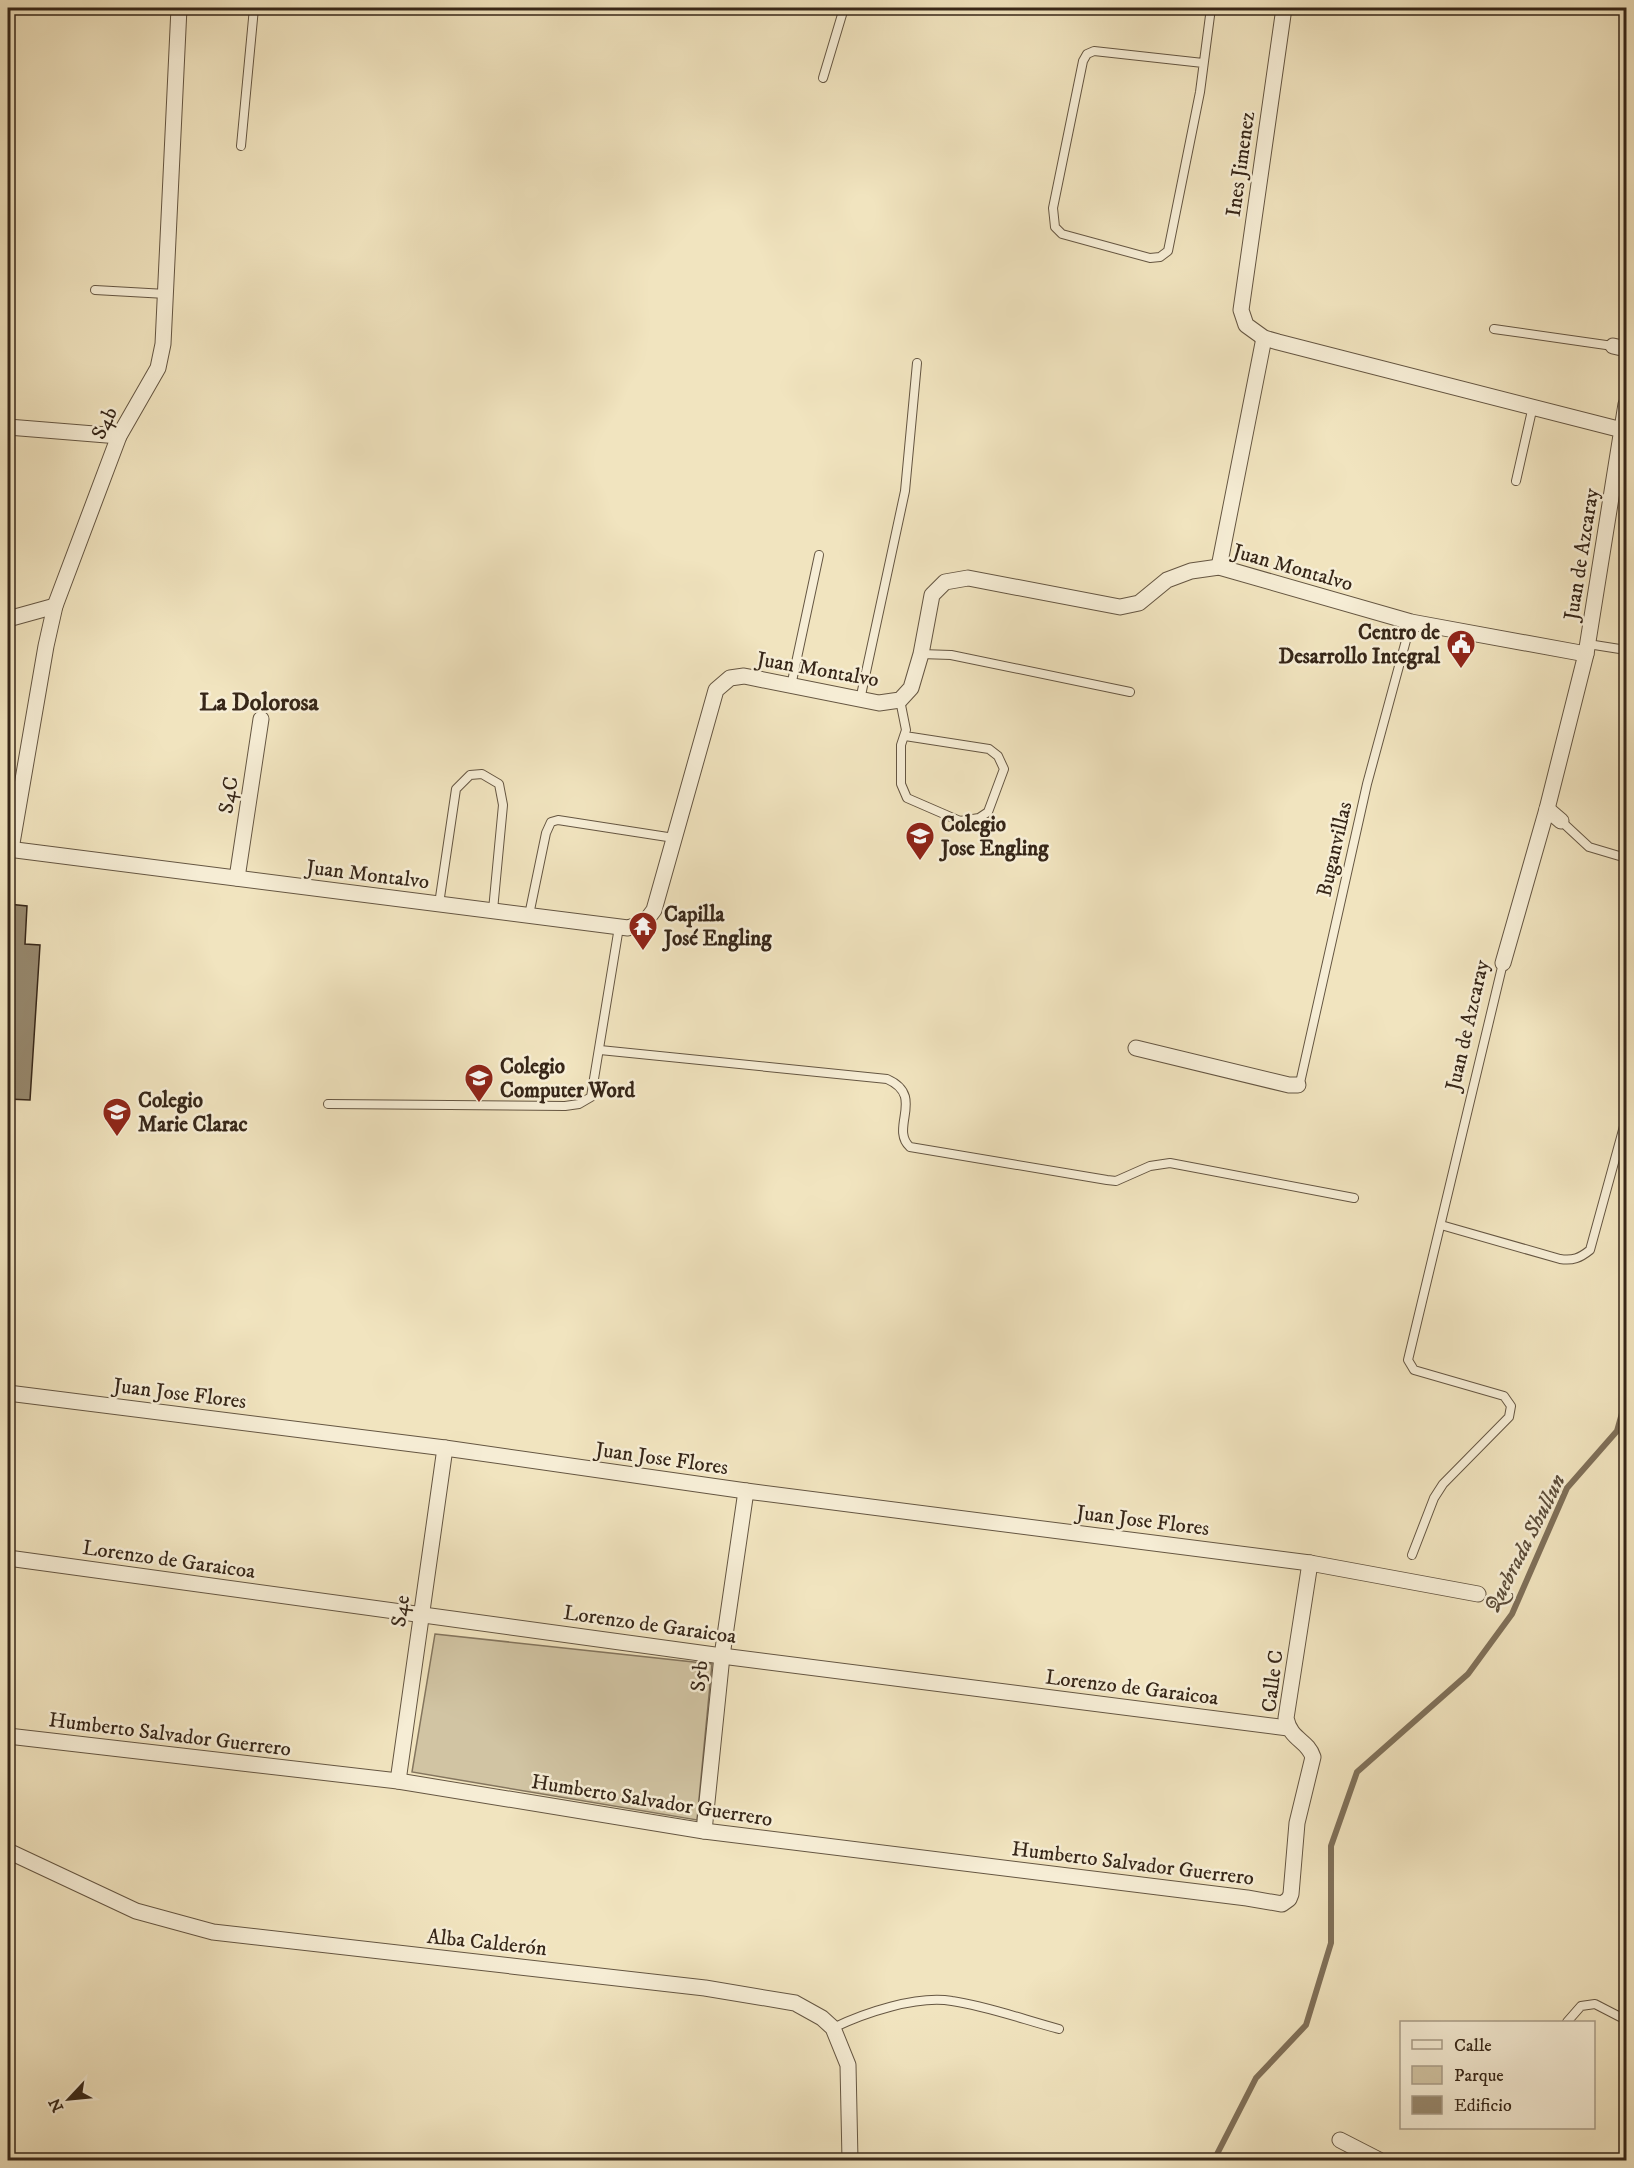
<svg xmlns="http://www.w3.org/2000/svg" width="1634" height="2168" font-family="'IM FELL DW Pica',serif">
	<rect width="100%" height="100%" fill="#f1e4bf"/>
	<filter id="stains"><feTurbulence type="fractalNoise" baseFrequency=".00333" numOctaves="4"/><feColorMatrix values="0 0 0 0 .2 0 0 0 0 .09 0 0 0 0 .02 0 0 0 .5 -.17"/></filter>
	<radialGradient id="worn" r=".72"><stop offset=".6" stop-color="#630" stop-opacity="0"/><stop offset="1" stop-color="#630" stop-opacity=".3"/></radialGradient>
	<!-- green -->
	<polygon fill="#d1c4a3" stroke="#84755e" stroke-width="1.5" points="435,1634 712,1664 697,1820 412,1772"/>
	<g fill="none" stroke-linecap="round" stroke-linejoin="round">
		<!-- stream -->
		<polyline stroke="#80715a" stroke-width="6" points="1214,2160 1256,2078 1306,2025 1331,1943 1331,1846 1357,1772 1468,1674 1512,1614 1567,1488 1617,1431 1626,1399"/>
	</g>
	<!-- building -->
	<polygon fill="#97896f" stroke="#362618" stroke-width="1.5" points="8,904 27,906 25,944 40,945 30,1100 8,1099"/>
	<g fill="none" stroke-linecap="round" stroke-linejoin="round">
		<!-- service casing -->
		<g stroke="#655642" stroke-width="10">
			<g id="service">
				<polyline points="1203,63 1094,51 1087,54 1083,61 1053,208 1055,227 1062,234 1150,258 1160,257 1168,251 1200,92 1211,8"/>
				<polyline points="823,78 844,8"/>
				<polyline points="241,146 254,8"/>
				<polyline points="95,290 166,294"/>
				<polyline points="1494,329 1613,346"/>
				<polyline points="1516,481 1533,406"/>
				<polyline points="1588,644 1626,650"/>
				<polyline points="921,654 951,655 1130,692"/>
				<polyline points="791,686 819,555"/>
				<polyline points="860,700 905,491 917,363"/>
				<polyline points="900,700 906,730 901,745 901,784 907,798 960,821 979,818 988,812 1004,769 998,756 989,749 905,736"/>
				<polyline points="1561,821 1589,847 1626,858"/>
				<polyline points="439,904 456,789 470,775 482,774 499,784 503,805 493,910"/>
				<polyline points="529,915 546,833 551,822 558,820 674,838"/>
				<path d="M600,1050L887,1079C926,1096 889,1128 910,1147L1107,1180L1116,1181L1150,1166L1170,1163L1354,1198"/>
				<polyline points="1298,1085 1300,1083 1367,784 1411,622"/>
				<polyline points="328,1104 565,1106 579,1104 591,1097 619,927"/>
				<path d="M1441,1225L1560,1259C1573,1261 1580,1258 1590,1250L1626,1119"/>
				<polyline points="1412,1555 1434,1498 1443,1484 1509,1417 1511,1406 1504,1396 1414,1370 1408,1360 1503,963"/>
				<polyline points="1567,2022 1581,2006 1595,2004 1626,2020"/>
				<path d="M833,2028C864,2013 917,1995 952,2001C987,2006 1025,2020 1059,2029"/>
			</g>
		</g>
		<!-- minor casing -->
		<g stroke="#655642" stroke-width="17">
			<g id="minor">
				<polyline points="1284,8 1241,310 1246,325 1264,338 1278,342 1622,430"/>
				<polyline points="1613,346 1626,349"/>
				<polyline points="8,427 119,436"/>
				<polyline points="1219,567 1264,338"/>
				<polyline points="8,619 55,606"/>
				<polyline points="1547,809 1561,821"/>
				<polyline points="8,849 628,928 645,922 654,910 716,690 730,678 744,676 879,703 900,700 911,688 921,654 932,595 945,582 968,578 1120,607 1139,603 1167,580 1191,571 1219,567 1411,622 1586,654"/>
				<polyline points="11,849 46,646 55,606 119,436 158,368 163,344 179,8"/>
				<polyline points="237,878 261,719"/>
				<polyline points="1503,963 1547,809 1586,654 1626,404"/>
				<polyline points="1136,1048 1289,1085 1298,1085"/>
				<polyline points="8,1393 445,1448 746,1491 1310,1563 1478,1594"/>
				<polyline points="8,1558 722,1656 1288,1728"/>
				<path d="M8,1736L398,1781L704,1831L1247,1898L1282,1904L1289,1899L1291,1894L1297,1823L1313,1757C1307,1739 1291,1741 1286,1718L1310,1563"/>
				<polyline points="398,1781 445,1448"/>
				<polyline points="704,1831 722,1656 746,1491"/>
				<polyline points="8,1851 136,1911 213,1932 705,1988 795,2003 822,2018 833,2028 848,2065 850,2160"/>
				<polyline points="1340,2140 1379,2160"/>
			</g>
		</g>
		<!-- service -->
		<use href="#service" stroke="#f6edd5" stroke-width="8"/>
		<!-- minor -->
		<use href="#minor" stroke="#f6edd5" stroke-width="15"/>
	</g>
	<!-- icons -->
	<defs>
		<g id="civic-pin" transform="scale(1.5)"><path d="M0 17L-7.5 6A9.5 9.5 0 1 1 7.5 6Z" fill="#8f2418" stroke="#f6edd5"/><path d="M-.6-6.5H3V-4.5H.6V-3L4-1V1h2V6H-6V1h2V-1L-.6-3ZM-1.2 2.5V6h2.4V2.5Z" fill="#fff"/></g>
		<g id="school-pin" transform="scale(1.5)"><path d="M0 17L-7.5 6A9.5 9.5 0 1 1 7.5 6Z" fill="#8f2418" stroke="#f6edd5"/><path d="M0-5L7-2L0 1L-7-2ZM-4 1L0 2.5L4 1V4Q0 6-4 4Z" fill="#fff"/></g>
		<g id="temple-pin" transform="scale(1.5)"><path d="M0 17L-7.5 6A9.5 9.5 0 1 1 7.5 6Z" fill="#8f2418" stroke="#f6edd5"/><path d="M0-6L5-2H3V0L6.5 2.5H4V6H1.5V3h-3V6H-4V2.5H-6.5L-3 0V-2H-5Z" fill="#fff"/></g>
	</defs>
	<g fill-rule="evenodd">
		<use href="#civic-pin" x="1461" y="644"/>
		<use href="#school-pin" x="920" y="836"/>
		<use href="#temple-pin" x="643" y="926"/>
		<use href="#school-pin" x="479" y="1078"/>
		<use href="#school-pin" x="117" y="1112"/>
	</g>
	<g text-anchor="middle" stroke-width="5" stroke-linejoin="round" paint-order="stroke">
		<!-- street labels -->
		<g font-size="21" fill="#362618" stroke="#f6edd5">
			<text transform="translate(1240 164) rotate(-82)" y="7">Ines Jimenez</text>
			<text transform="translate(104 423) rotate(-64)" y="7">S4b</text>
			<text transform="translate(1581 554) rotate(-81)" y="7">Juan de Azcaray</text>
			<text transform="translate(1293 567) rotate(16)" y="7">Juan Montalvo</text>
			<text transform="translate(818 669) rotate(10)" y="7">Juan Montalvo</text>
			<text transform="translate(228 795) rotate(-81)" y="7">S4C</text>
			<text transform="translate(1334 849) rotate(-77)" y="7">Buganvillas</text>
			<text transform="translate(368 874) rotate(7)" y="7">Juan Montalvo</text>
			<text transform="translate(1467 1025) rotate(-77)" y="7">Juan de Azcaray</text>
			<text transform="translate(180 1393) rotate(7)" y="7">Juan Jose Flores</text>
			<text transform="translate(662 1458) rotate(8)" y="7">Juan Jose Flores</text>
			<text transform="translate(1143 1520) rotate(7)" y="7">Juan Jose Flores</text>
			<text transform="translate(169 1559) rotate(8)" y="7">Lorenzo de Garaicoa</text>
			<text transform="translate(400 1611) rotate(-82)" y="7">S4e</text>
			<text transform="translate(650 1624) rotate(8)" y="7">Lorenzo de Garaicoa</text>
			<text transform="translate(699 1676) rotate(-84)" y="7">S5b</text>
			<text transform="translate(1272 1681) rotate(-83)" y="7">Calle C</text>
			<text transform="translate(1132 1687) rotate(7)" y="7">Lorenzo de Garaicoa</text>
			<text transform="translate(170 1734) rotate(7)" y="7">Humberto Salvador Guerrero</text>
			<text transform="translate(652 1800) rotate(9)" y="7">Humberto Salvador Guerrero</text>
			<text transform="translate(1133 1863) rotate(7)" y="7">Humberto Salvador Guerrero</text>
			<text transform="translate(487 1942) rotate(6)" y="7">Alba Calderón</text>
		</g>
		<!-- poi labels -->
		<g font-size="21" font-weight="bold" fill="#362618" stroke="#f6edd5" text-anchor="start">
			<text x="1440" y="639" text-anchor="end">Centro de<tspan x="1440" dy="24">Desarrollo Integral</tspan></text>
			<text x="941" y="831">Colegio<tspan x="941" dy="24">Jose Engling</tspan></text>
			<text x="664" y="921">Capilla<tspan x="664" dy="24">José Engling</tspan></text>
			<text x="500" y="1073">Colegio<tspan x="500" dy="24">Computer Word</tspan></text>
			<text x="138" y="1107">Colegio<tspan x="138" dy="24">Marie Clarac</tspan></text>
		</g>
		<!-- water labels -->
		<g font-size="22" font-style="italic" fill="#5b4c39" stroke="#f6edd5">
			<text transform="translate(1524 1543) rotate(-63)" y="8">Quebrada Shullun</text>
		</g>
		<!-- quarter labels -->
		<g font-size="24" font-weight="bold" fill="#362618" stroke="#f6edd5">
			<text x="259" y="710">La Dolorosa</text>
		</g>
	</g>
	<!-- margin -->
	<rect width="1634" height="2168" fill="none" stroke="#f1e4bf" stroke-width="30"/>
	<rect x="9" y="9" width="1616" height="2150" fill="none" stroke="#362618" stroke-width="3"/>
	<rect x="15" y="15" width="1604" height="2138" fill="none" stroke="#362618" stroke-width="1.5"/>
	<!-- legend -->
	<rect x="1400" y="2021" width="195" height="108" fill="#f6edd5" stroke="#a99d89" stroke-width="1.5"/>
	<rect x="1412" y="2040" width="30" height="9" fill="#f6edd5" stroke="#a99d89" stroke-width="1.5"/>
	<text x="1454" y="2051" font-size="18" fill="#362618">Calle</text>
	<rect x="1412" y="2066" width="30" height="18" fill="#d1c4a3" stroke="#a99d89" stroke-width="1.5"/>
	<text x="1454" y="2081" font-size="18" fill="#362618">Parque</text>
	<rect x="1412" y="2096" width="30" height="18" fill="#97896f" stroke="#a99d89" stroke-width="1.5"/>
	<text x="1454" y="2111" font-size="18" fill="#362618">Edificio</text>
	<!-- north arrow -->
	<g transform="translate(69 2099) rotate(244)" stroke="#f6edd5" stroke-width="4.5" paint-order="stroke">
	<path d="M0-4.5L10 22L0 15L-10 22Z" fill="#362618"/>
	<text y="-9" font-size="16" font-weight="bold" text-anchor="middle" fill="#362618">N</text>
	</g>
	<rect width="100%" height="100%" filter="url(#stains)"/>
	<rect width="100%" height="100%" fill="url(#worn)"/>
</svg>
